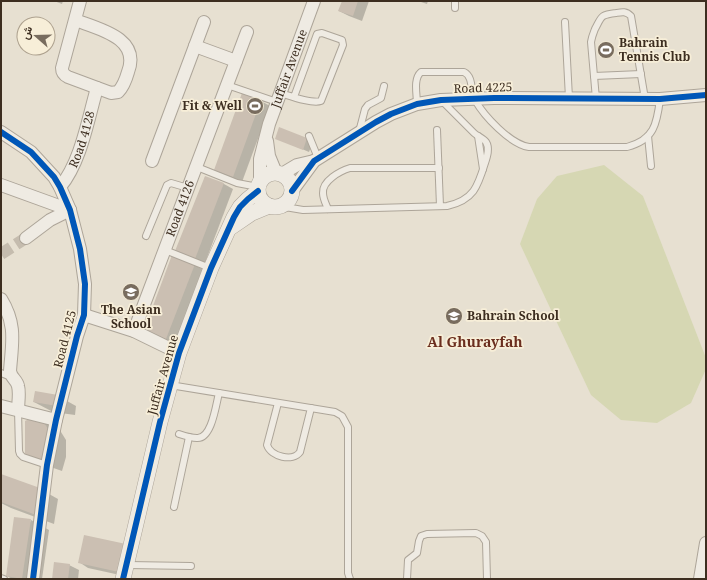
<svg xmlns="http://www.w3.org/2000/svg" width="707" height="580" font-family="'Noto Serif',Vazirmatn,serif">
	<rect width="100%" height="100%" fill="#e7e0d1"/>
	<!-- green -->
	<polygon fill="#d6d7b3" points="604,165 643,196 706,358 706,369 691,403 657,423 621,420 591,395 520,244 537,199 557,176"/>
	<!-- shadow -->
	<g fill="#0003">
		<polygon points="54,1 63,1 62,4"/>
		<polygon points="343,1 369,1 362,21 349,16 339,11"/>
		<polygon points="418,1 428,1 427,4"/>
		<polygon points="261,101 270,106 242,182 224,175 215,170"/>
		<polygon points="276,138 307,138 313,142 309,152"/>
		<polygon points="205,177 224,184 233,189 205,263 186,256"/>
		<polygon points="173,257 195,265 213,276 185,348 163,340 145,329"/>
		<polygon points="58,396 76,406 75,415 53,412 34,402"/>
		<polygon points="43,420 61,431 61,432 66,440 66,457 62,471 45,465"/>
		<polygon points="1,475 40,489 58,499 54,524 11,508 1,503"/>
		<polygon points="31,520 49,530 42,579 12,579 7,576"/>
		<polygon points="85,536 129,577 88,568 79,562"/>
		<polygon points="69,565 79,570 78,579 53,579"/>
	</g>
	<!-- building -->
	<g fill="#cbbfb2">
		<polygon points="342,1 358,1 353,16 338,11"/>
		<polygon points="242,93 261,100 233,177 214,170"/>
		<polygon points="279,127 307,138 303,150 275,139"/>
		<polygon points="205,176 224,183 195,259 175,251"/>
		<polygon points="172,255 195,264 166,339 144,330"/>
		<polygon points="35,391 58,395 57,406 33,402"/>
		<polygon points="27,416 43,421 48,429 48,446 44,461 25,455 25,421 27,420"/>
		<polygon points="1,474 40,488 36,515 1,502"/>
		<polygon points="14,517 31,519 22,579 6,576"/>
		<polygon points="84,535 126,544 119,572 78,563"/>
		<polygon points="54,562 70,564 68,579 52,579"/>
	</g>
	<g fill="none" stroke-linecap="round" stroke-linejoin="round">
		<!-- minor-tunnel -->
		<polyline stroke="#c5bcae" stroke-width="12" stroke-dasharray="12 6" stroke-linecap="butt" points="1,254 26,238"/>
		<!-- service casing -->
		<g stroke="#ada599" stroke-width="8">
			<g id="service">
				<polyline points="455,8 455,1"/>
				<polyline points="565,22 569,98"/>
				<polyline points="594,76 641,74"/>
				<polyline points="227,85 277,102"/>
				<path d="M280,93C290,96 312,104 321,101L343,45L342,40L322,33L317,34L294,97"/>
				<path d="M596,99L591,42C592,36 593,34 595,29C602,16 600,15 616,13C622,12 626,11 631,16L645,99"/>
				<path d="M417,104C417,94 413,79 421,72H464C474,77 470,92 475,100C484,116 510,144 529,147H627C654,140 657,124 660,99"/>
				<polyline points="437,130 440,206"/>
				<polyline points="359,132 365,109 368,105 381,98 384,86"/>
				<polyline points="309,136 318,158"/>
				<polyline points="478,136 483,169"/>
				<polyline points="648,136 651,166"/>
				<polyline points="197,167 237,183 258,187"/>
				<path d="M279,206L303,210L447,206C474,200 478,186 485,163C487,157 490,148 486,142C483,138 477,136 474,133C463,122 452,111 441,100"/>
				<path d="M328,209C326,204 323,199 323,193C322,181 340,171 350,168H439"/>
				<polyline points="146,236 167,185 171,183 188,188"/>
				<polyline points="165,250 210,268"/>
				<polyline points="1,373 11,377"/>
				<polyline points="170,385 335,412 342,416 348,427 348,573 350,579"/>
				<path d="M278,403L267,445C271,457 293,462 300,452L311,408"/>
				<polyline points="18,410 19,451 20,454 23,457 47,465"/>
				<path d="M179,434C185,436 192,438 197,438C212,439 216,404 219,393"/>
				<polyline points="174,507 189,437"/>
				<polyline points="128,565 191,566"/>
				<polyline points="1,578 4,579"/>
				<polyline points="407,579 408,560 417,553 419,541 421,536 427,534 476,533 482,536 486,542 487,579"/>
			</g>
		</g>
		<!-- minor casing -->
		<g stroke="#ada599" stroke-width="14">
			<g id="minor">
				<path d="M75,20C99,29 141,38 128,72C126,79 123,87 118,92L111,93L68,77C64,75 62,73 62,68L80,1"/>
				<polyline points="195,46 236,61"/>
				<polyline points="1,132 31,152 54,177 60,187 70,210 80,249 85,284 84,315 77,336 56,420 47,465 33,579"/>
				<polyline points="267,141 269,156 276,173"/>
				<polyline points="152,161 204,22"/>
				<polyline points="282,174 297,165 314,161"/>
				<path id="s1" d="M260,182V159L269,124L314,1"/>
				<polyline points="1,185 70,210"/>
				<path id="s2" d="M60,187C81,162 88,119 97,88"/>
				<polyline points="292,191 314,161 376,122 391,114 417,104 441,100 494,98 660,99 706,95"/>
				<polyline points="26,238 50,220 70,210"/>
				<path d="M1,299C17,325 12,343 10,371C11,378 17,380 18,386C20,393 18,403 18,410"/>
				<polyline points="84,315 134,331 179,353"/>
				<path id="s3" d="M134,331L247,32"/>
				<polyline points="1,406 56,420"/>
				<polyline points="700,579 706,543"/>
			</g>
		</g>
		<!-- tertiary casing -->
		<g stroke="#ada599" stroke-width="16">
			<g id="tertiary">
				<circle cx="275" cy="190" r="17"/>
				<polyline points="230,228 252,213 269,206"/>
				<polyline points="123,579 160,422 179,353 211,268 234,217 240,207 248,199 258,191"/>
			</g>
		</g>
		<!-- service -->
		<use href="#service" stroke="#efebe3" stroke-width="6"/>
		<!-- minor -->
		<use href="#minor" stroke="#efebe3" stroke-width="12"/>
		<!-- tertiary -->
		<use href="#tertiary" stroke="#efebe3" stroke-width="15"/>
		<!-- cycleway casing -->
		<g stroke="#f7eed8" stroke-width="8">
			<g id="cycleway">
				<polyline points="1,132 31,152 54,177 60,187 70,210 80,249 85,284 84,315 77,336 56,420 47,465 33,579"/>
				<polyline points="292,191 314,161 376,122 391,114 417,104 441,100 494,98 660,99 706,95"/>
				<polyline points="123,579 160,422 179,353 211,268 234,217 240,207 248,199 258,191"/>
			</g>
		</g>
		<!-- cycleway -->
		<use href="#cycleway" stroke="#0057b8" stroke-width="6"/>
	</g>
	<!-- icons -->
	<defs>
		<g id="stadium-disc" transform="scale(0.9)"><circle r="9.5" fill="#786c5e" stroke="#f7eed8"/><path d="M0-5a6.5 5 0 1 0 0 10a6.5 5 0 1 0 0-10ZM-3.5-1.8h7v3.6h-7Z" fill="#fff"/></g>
		<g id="school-disc" transform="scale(0.9)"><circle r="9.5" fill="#786c5e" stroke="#f7eed8"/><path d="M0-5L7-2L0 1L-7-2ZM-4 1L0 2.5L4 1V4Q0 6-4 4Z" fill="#fff"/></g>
	</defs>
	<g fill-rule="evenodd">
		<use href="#stadium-disc" x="606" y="50"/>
		<use href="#stadium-disc" x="255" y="106"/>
		<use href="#school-disc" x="131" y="292"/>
		<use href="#school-disc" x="454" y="316"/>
	</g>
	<g text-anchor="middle" stroke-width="3.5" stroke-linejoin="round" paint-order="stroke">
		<!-- poi labels -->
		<g font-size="12" font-weight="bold" fill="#3d2e20" stroke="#f7eed8" text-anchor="start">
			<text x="619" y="47">Bahrain<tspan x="619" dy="14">Tennis Club</tspan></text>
			<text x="242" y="110" text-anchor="end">Fit &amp; Well</text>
			<text x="131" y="314" text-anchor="middle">The Asian<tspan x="131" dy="14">School</tspan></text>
			<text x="467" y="320">Bahrain School</text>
		</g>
		<!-- street labels -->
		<g font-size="12" fill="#3d2e20" stroke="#f7eed8">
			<text dy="4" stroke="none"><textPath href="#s1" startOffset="118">Juffair Avenue</textPath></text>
			<text transform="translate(483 88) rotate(-2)" y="4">Road 4225</text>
			<text dy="4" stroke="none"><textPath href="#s2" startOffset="53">Road 4128</textPath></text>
			<text dy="4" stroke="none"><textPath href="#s3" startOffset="131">Road 4126</textPath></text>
			<text transform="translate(65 339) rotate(-76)" y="4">Road 4125</text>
			<text transform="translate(163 375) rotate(-74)" y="4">Juffair Avenue</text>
		</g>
		<!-- quarter labels -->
		<g font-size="14" font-weight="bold" fill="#6b2e1e" stroke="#f7eed8">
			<text x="475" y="347">Al Ghurayfah</text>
		</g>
	</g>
	<!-- border -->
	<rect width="707" height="580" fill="none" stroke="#3d2e20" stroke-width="4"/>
	<!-- north arrow -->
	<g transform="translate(36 36) rotate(290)"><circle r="19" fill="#f7eed8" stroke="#ada18e"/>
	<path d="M0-3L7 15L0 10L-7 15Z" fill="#786c5e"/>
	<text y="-6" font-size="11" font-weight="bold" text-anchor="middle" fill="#3d2e20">ش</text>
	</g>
</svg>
